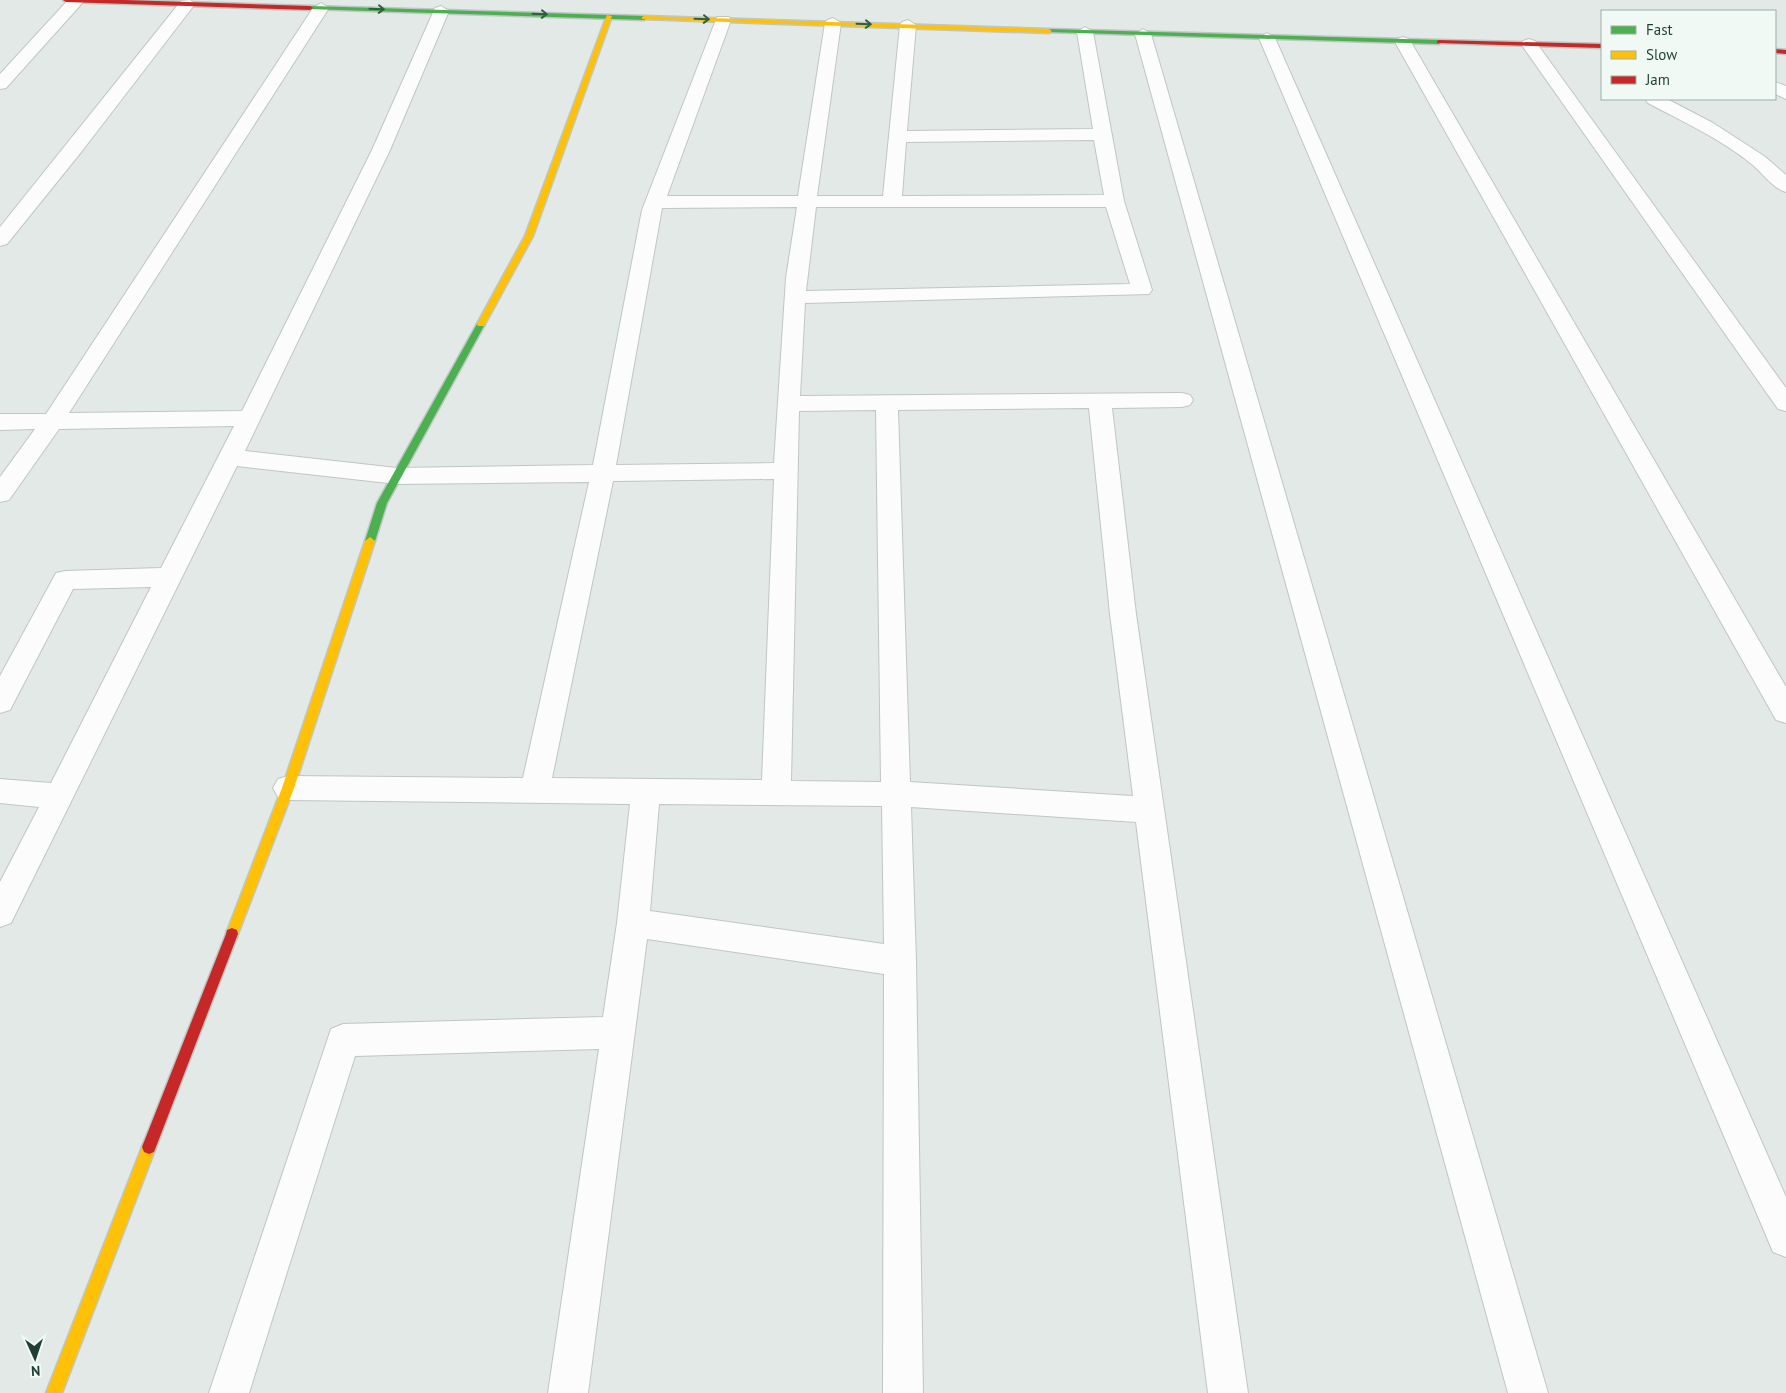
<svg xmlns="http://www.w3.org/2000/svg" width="1786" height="1393" font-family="'PT Sans',sans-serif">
	<rect width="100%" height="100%" fill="#e3e9e6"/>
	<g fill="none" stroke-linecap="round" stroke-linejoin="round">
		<!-- street casing -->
		<g stroke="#c0c6c3" stroke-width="2">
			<g id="street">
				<polygon points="68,0 85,0 6,88 0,89 0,74"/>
				<polygon points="181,1 190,0 195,4 82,151 7,244 0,246 0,227"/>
				<path d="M321,3L329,8L69,413L242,411L372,150L435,8L441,6L449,11L390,150L245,451L397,468L593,465L642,210L717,17H729L731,20L667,196H798L825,23L827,20L833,18L841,23L817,196H883L900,25L902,22L908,20L916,25L907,131L1093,129L1077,32L1085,27L1093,32L1124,201L1152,290L1149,294L805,303L800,396L1182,393L1190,395L1193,400L1190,405L1182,407L1112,408L1136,614L1248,1393H1208L1136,822L911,807L916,961L923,1393H883L884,974L647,939L588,1393H548L599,1049L355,1056L249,1393H209L331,1029L343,1024L603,1017L617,923L630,804L288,800L278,797L273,788L278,779L288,776L523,778L589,482L397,484L237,466L11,923L0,927V882L39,807L0,803V779L51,783L151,587L73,589L10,710L0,713V676L56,573L65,571L161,568L234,426L59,429L9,500L0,502V477L35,429L0,430V414H46L313,8ZM1094,140L1104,195L902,196L906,142ZM797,207L786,278L774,463L616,465L662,208ZM816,207H1106L1130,284L806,291ZM1089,408L1110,614L1133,796L910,782L898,410ZM876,410L881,782L791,781L799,411ZM774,479L762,780L552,778L613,481ZM659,804L882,806L884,944L650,911Z"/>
				<polygon points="1143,29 1151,34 1548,1393 1508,1393 1135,34"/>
				<polygon points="1267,33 1275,38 1786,1197 1786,1257 1773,1252 1259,38"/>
				<polygon points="1403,37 1409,39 1411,42 1786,687 1786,723 1776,720 1395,42 1397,39"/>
				<polygon points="1529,39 1535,41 1786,388 1786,411 1778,409 1521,44 1523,41"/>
				<polygon points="1775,82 1786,86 1786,99 1775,94"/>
				<path d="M1645,99H1667L1713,123L1764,156L1786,175V192C1774,189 1763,174 1754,166C1722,139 1683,122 1648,103Z"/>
			</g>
		</g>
		<!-- fast casing -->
		<g stroke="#bec7c3" stroke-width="3">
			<g id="fast">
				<polygon points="310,6 644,16 647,18 644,20 308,9 308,7"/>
				<polygon points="1049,29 1439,40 1442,42 1439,44 1047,32 1046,31"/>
				<polygon points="481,321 485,324 387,503 375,541 370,545 366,544 365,541 377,503 477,324"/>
			</g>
		</g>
		<!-- slow casing -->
		<g stroke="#bec7c3" stroke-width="3">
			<g id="slow">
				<polygon points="607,15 612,16 533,236 485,324 484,326 478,326 477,324 525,236"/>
				<polygon points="644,16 1049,29 1052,31 1049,33 642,19 642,17"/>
				<polygon points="370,537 375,541 294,788 238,934 237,938 232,940 227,938 226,934 282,788 365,541"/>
				<polygon points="149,1140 154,1142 156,1147 62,1393 46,1393 142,1147 144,1142"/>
			</g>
		</g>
		<!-- jam casing -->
		<g stroke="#bec7c3" stroke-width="3">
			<g id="jam">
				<polygon points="63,0 125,0 310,6 313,8 310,10 66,2"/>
				<polygon points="1439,40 1602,44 1602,48 1437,43 1437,41"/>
				<polygon points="1775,49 1786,50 1786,54 1775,53"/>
				<polygon points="232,928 237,930 238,934 156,1147 154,1152 149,1154 144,1152 142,1147 226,934 227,930"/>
			</g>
		</g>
		<!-- street -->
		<use href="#street" fill="#fbfcfb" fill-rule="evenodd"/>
		<!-- fast -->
		<use href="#fast" fill="#4caf50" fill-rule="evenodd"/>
		<!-- slow -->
		<use href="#slow" fill="#ffc107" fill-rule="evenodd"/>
		<!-- jam -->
		<use href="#jam" fill="#c62828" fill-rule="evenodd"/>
	</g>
	<!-- one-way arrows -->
	<defs><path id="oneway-shaft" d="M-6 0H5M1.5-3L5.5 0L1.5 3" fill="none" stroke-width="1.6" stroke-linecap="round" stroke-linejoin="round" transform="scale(1.25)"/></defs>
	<g stroke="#2c613c">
		<use href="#oneway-shaft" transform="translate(377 9) rotate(2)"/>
		<use href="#oneway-shaft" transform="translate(540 14) rotate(2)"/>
		<use href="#oneway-shaft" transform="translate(702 19) rotate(2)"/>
		<use href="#oneway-shaft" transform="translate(864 24) rotate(2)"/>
	</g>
	<!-- legend -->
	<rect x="1601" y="10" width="175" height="90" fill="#f1f9f4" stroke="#9dafa7"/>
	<rect x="1611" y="26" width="25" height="8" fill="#4caf50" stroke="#9dafa7"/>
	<text x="1646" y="35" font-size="15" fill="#1f3f34">Fast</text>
	<rect x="1611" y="51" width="25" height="8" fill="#ffc107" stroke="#9dafa7"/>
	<text x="1646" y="60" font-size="15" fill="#1f3f34">Slow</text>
	<rect x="1611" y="76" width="25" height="8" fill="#c62828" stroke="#9dafa7"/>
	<text x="1646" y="85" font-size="15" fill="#1f3f34">Jam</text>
	<!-- north arrow -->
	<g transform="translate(35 1358) rotate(177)" stroke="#f1f9f4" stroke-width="4" paint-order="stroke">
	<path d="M0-4L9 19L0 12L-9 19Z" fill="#1f3f34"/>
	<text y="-8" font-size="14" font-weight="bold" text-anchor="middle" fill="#1f3f34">N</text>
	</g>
</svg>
